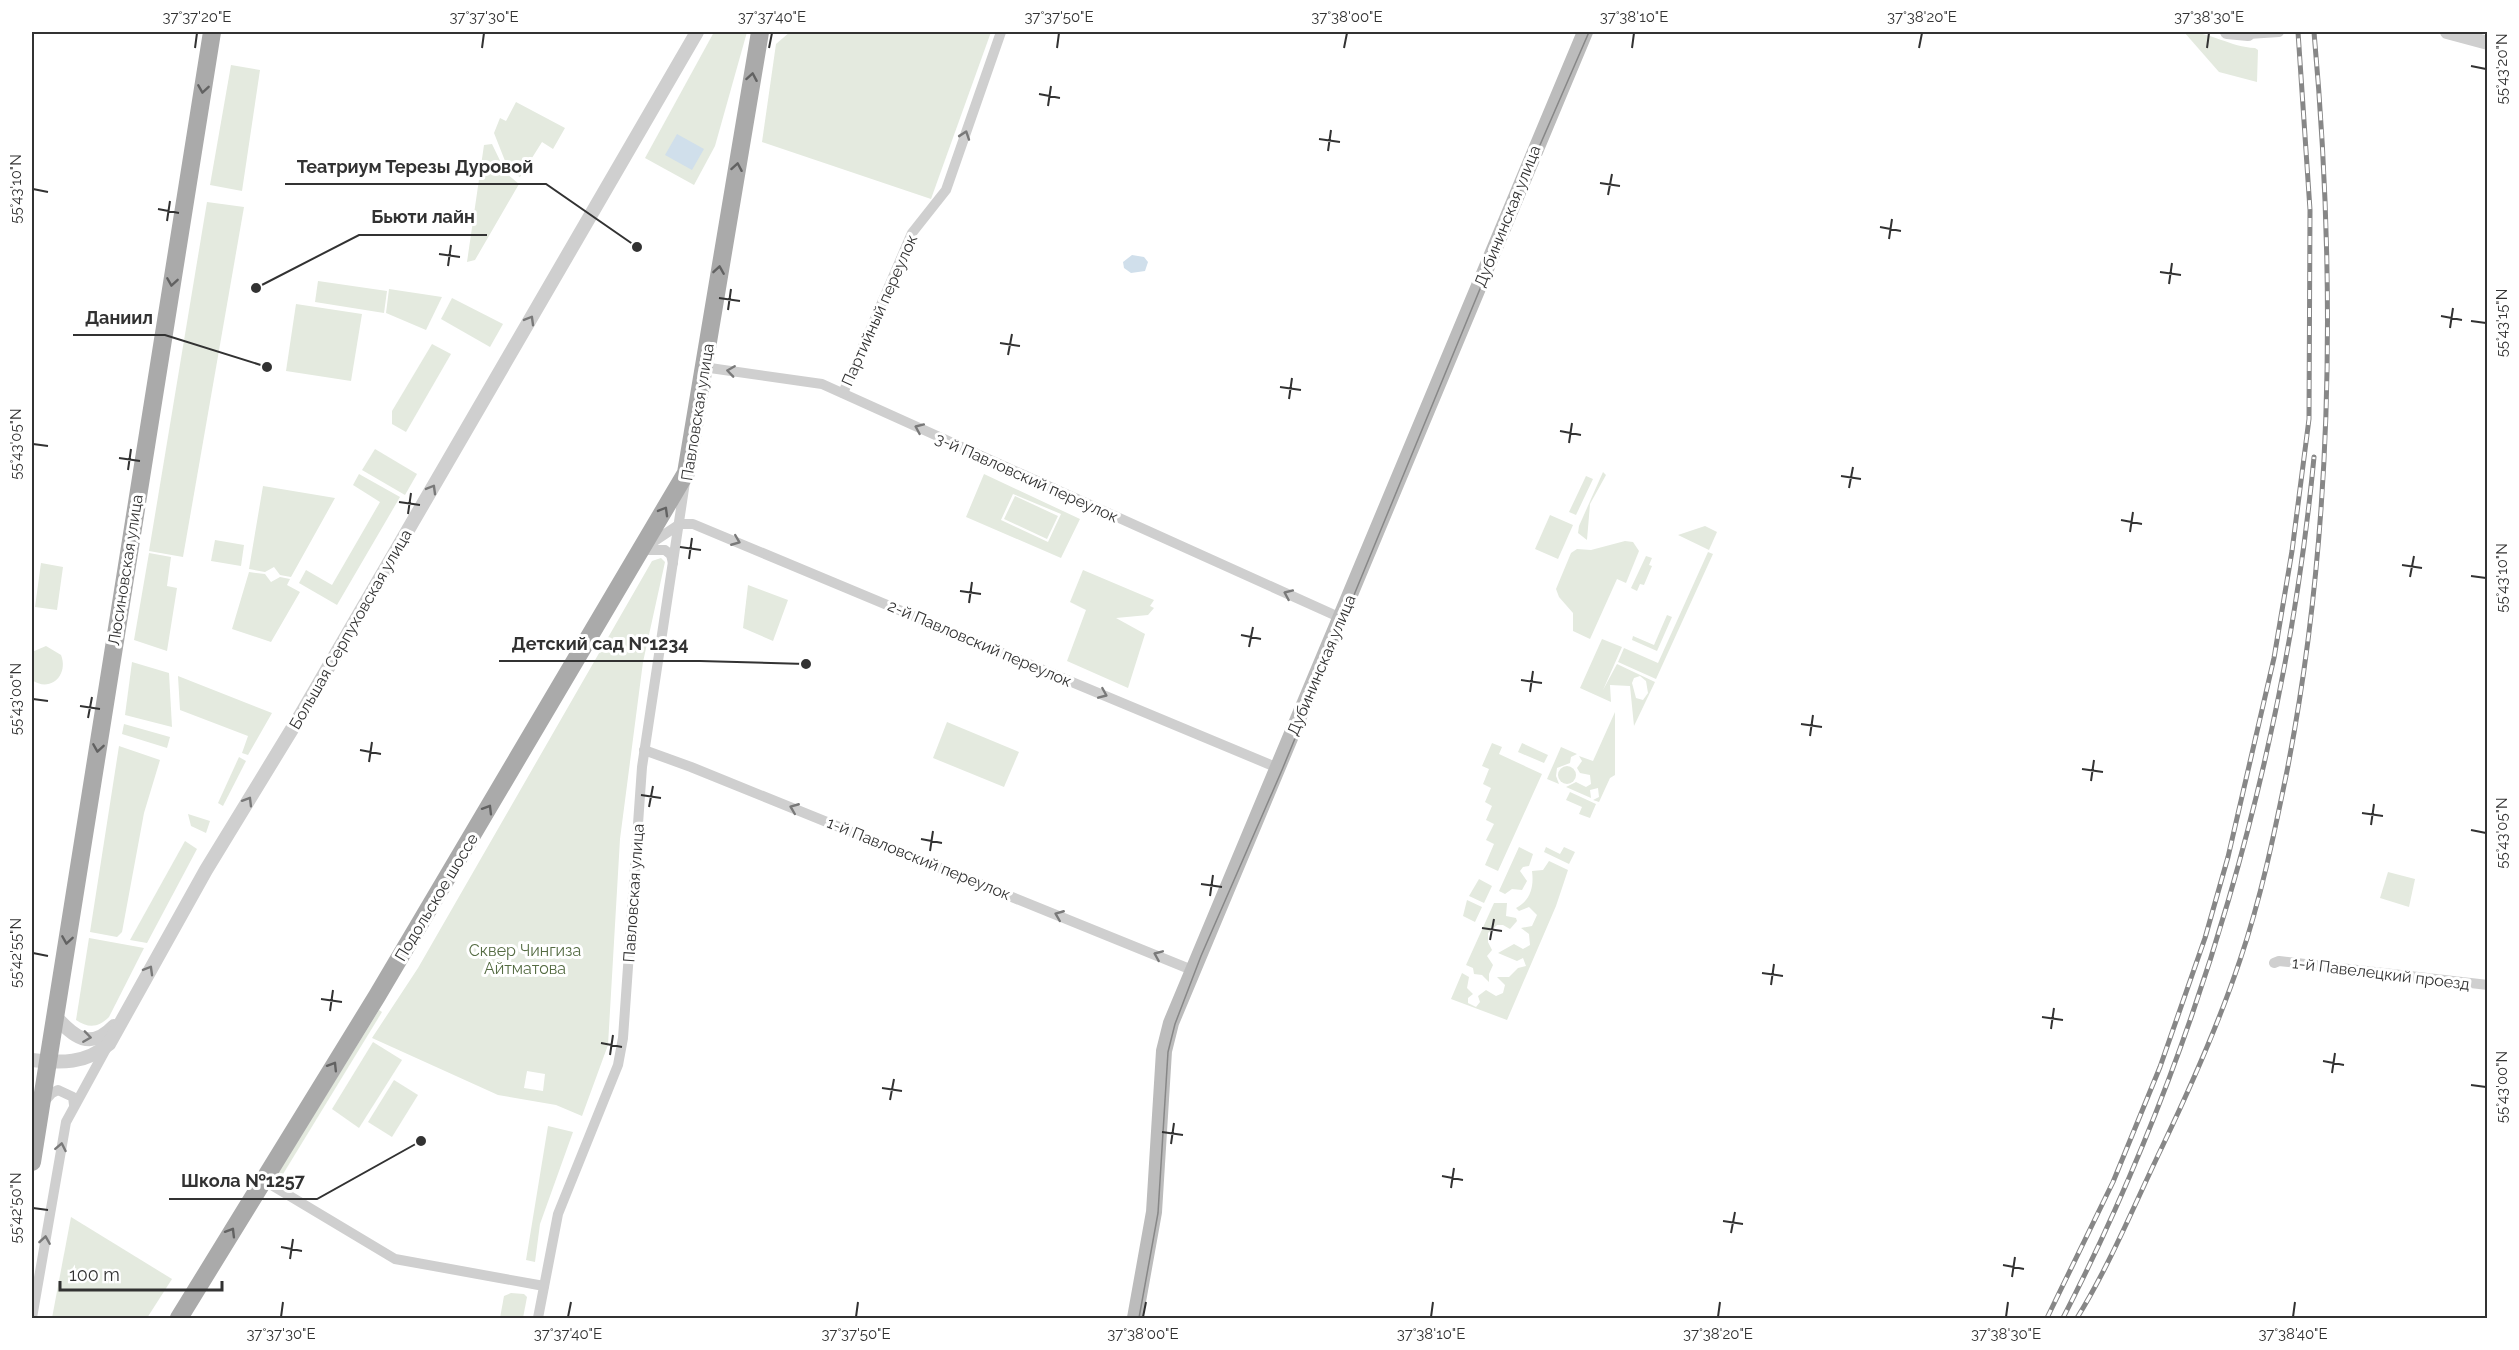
<svg xmlns="http://www.w3.org/2000/svg" width="2519" height="1350" font-family="Raleway,sans-serif">
	<rect width="100%" height="100%" fill="#fff"/>
	<!-- green -->
	<g fill="#e4eadf" fill-rule="evenodd">
		<polygon points="714,32 747,32 715,146 694,185 645,158"/>
		<polygon points="790,32 991,32 931,199 762,142 776,44"/>
		<path d="M2184,32C2209,31 2230,47 2255,48L2258,50L2257,82L2219,72Z"/>
		<polygon points="231,65 260,70 242,191 210,185"/>
		<polygon points="516,102 565,128 553,149 542,142 520,177 509,171 494,133 500,118 506,121"/>
		<polygon points="492,144 506,173 519,184 475,260 467,262 484,145"/>
		<polygon points="207,202 244,207 183,557 149,551"/>
		<polygon points="318,281 387,291 384,313 315,302"/>
		<polygon points="389,289 442,297 426,330 386,313"/>
		<polygon points="452,298 503,324 490,347 441,319"/>
		<polygon points="296,304 362,314 351,381 286,371"/>
		<polygon points="432,344 451,354 406,432 392,424 392,411"/>
		<polygon points="375,449 417,474 405,495 362,470"/>
		<polygon points="1603,472 1606,475 1590,504 1587,540 1578,533 1579,526"/>
		<polygon points="359,474 400,497 337,605 299,583 306,570 332,585 380,502 353,485"/>
		<path d="M984,474L1080,519L1061,558L966,517ZM1013,494L1061,514L1048,542L1001,520Z"/>
		<polygon points="1586,476 1593,479 1576,515 1569,512"/>
		<polygon points="263,486 335,498 291,577 280,575 274,567 265,572 249,569"/>
		<polygon points="1015,496 1058,516 1047,539 1004,519"/>
		<polygon points="1550,515 1573,525 1558,559 1535,549"/>
		<polygon points="1705,526 1717,532 1709,550 1678,535"/>
		<polygon points="215,540 244,545 241,566 211,561"/>
		<polygon points="1625,541 1633,542 1639,551 1626,583 1617,579 1590,639 1573,631 1573,613 1559,597 1556,589 1571,553 1577,549 1591,550"/>
		<polygon points="1708,552 1713,554 1656,679 1618,662 1624,648 1658,663"/>
		<polygon points="149,553 171,557 167,586 177,588 167,651 134,640"/>
		<polygon points="1646,556 1652,558 1649,565 1652,566 1644,585 1640,584 1637,591 1631,588"/>
		<path d="M661,558L665,562L643,662L620,839L608,1045L582,1116L556,1105L498,1095L372,1038L418,968L652,561ZM527,1071L545,1074L543,1091L524,1088Z"/>
		<polygon points="41,563 63,567 57,610 35,607"/>
		<polygon points="1083,570 1154,600 1150,606 1154,608 1148,615 1116,618 1145,634 1128,688 1067,661 1086,610 1070,602"/>
		<polygon points="249,572 265,574 271,582 280,577 290,579 287,585 300,592 271,642 232,629"/>
		<polygon points="748,585 788,600 773,641 743,628"/>
		<polygon points="1667,615 1672,617 1657,651 1632,640 1633,636 1654,645"/>
		<path d="M1602,639L1622,647L1603,690L1617,664L1655,682L1634,726L1630,686L1610,685L1611,702L1580,688ZM1640,676L1646,681L1648,693L1643,700L1636,698L1632,683L1634,678Z"/>
		<path d="M46,646L61,655C69,675 50,693 32,680V652Z"/>
		<polygon points="132,662 169,673 172,727 125,715"/>
		<polygon points="178,676 272,713 248,755 242,753 248,736 180,710"/>
		<polygon points="1615,712 1615,775 1610,778 1599,802 1593,800 1599,797 1598,788 1590,790 1591,798 1566,787 1576,782 1586,787 1591,784 1590,775 1580,773 1577,768 1582,761 1579,756 1593,761"/>
		<polygon points="947,722 1019,752 1004,787 933,758"/>
		<polygon points="124,724 170,737 167,748 122,734"/>
		<polygon points="1492,743 1502,747 1499,754 1542,774 1498,871 1485,865 1494,844 1486,840 1494,824 1486,820 1492,806 1485,802 1491,788 1483,784 1489,769 1482,766"/>
		<polygon points="1522,743 1548,755 1544,763 1518,752"/>
		<polygon points="119,746 160,760 144,813 122,932 117,937 90,932"/>
		<polygon points="1561,747 1577,754 1571,757 1570,763 1557,768 1556,776 1559,784 1547,779"/>
		<polygon points="239,757 246,761 223,806 218,803"/>
		<circle cx="1567" cy="775" r="9"/>
		<polygon points="1570,792 1596,804 1590,818 1579,814 1582,807 1566,800"/>
		<polygon points="188,814 210,821 206,833 191,826"/>
		<polygon points="185,841 197,849 147,943 130,940"/>
		<polygon points="1519,847 1533,854 1529,866 1523,867 1520,871 1527,881 1522,890 1512,889 1505,894 1499,891"/>
		<polygon points="1546,847 1560,854 1564,847 1575,852 1569,864 1544,852"/>
		<path d="M1549,861L1568,870L1556,906L1507,1020L1451,999L1462,973L1469,977L1467,988L1473,994L1468,998V1003L1476,1007L1480,1002L1478,996L1486,990L1496,996L1503,993L1505,985L1497,977H1509L1518,968L1526,966L1523,958L1517,961L1498,953L1514,944L1523,949L1530,945L1529,934L1521,928L1532,926L1537,915L1529,907L1519,911L1516,908C1531,900 1534,886 1532,871L1543,870Z"/>
		<polygon points="2388,872 2415,879 2409,907 2380,898"/>
		<polygon points="1479,879 1492,886 1484,903 1469,896"/>
		<polygon points="1467,900 1482,907 1475,922 1463,916"/>
		<polygon points="1494,903 1507,903 1506,916 1516,918 1517,921 1510,929 1503,925 1497,925 1488,933 1488,942 1492,950 1487,956 1493,965 1489,974 1489,982 1482,975 1474,974 1473,968 1466,965"/>
		<path d="M89,938L144,948L109,1017C99,1027 89,1029 76,1020Z"/>
		<polygon points="379,1010 382,1012 280,1179 276,1176"/>
		<polygon points="373,1042 402,1060 359,1128 332,1109"/>
		<polygon points="394,1080 418,1095 392,1137 368,1122"/>
		<polygon points="548,1126 573,1132 540,1224 535,1262 526,1260"/>
		<polygon points="71,1217 172,1279 147,1318 52,1318"/>
		<polygon points="511,1293 524,1294 527,1297 523,1318 500,1318 504,1296"/>
	</g>
	<!-- water -->
	<g fill="#d0dfeb">
		<polygon points="677,134 704,149 692,170 665,155"/>
		<polygon points="1132,255 1144,257 1148,262 1145,271 1131,273 1124,268 1123,262"/>
	</g>
	<g fill="none" stroke-linecap="round" stroke-linejoin="round">
		<!-- minor -->
		<g stroke="#cfcfcf" stroke-width="10">
			<polyline points="2248,34 2279,32"/>
			<polyline points="703,367 822,384 1341,618"/>
			<polyline points="843,393 912,233 946,190 1001,32"/>
			<polyline points="647,546 680,524 693,524 1278,768"/>
			<polyline points="643,550 665,550 671,555 673,563"/>
			<polyline points="644,750 691,767 1192,970"/>
			<polyline points="2274,963 2279,961 2488,985"/>
			<polyline points="44,1102 52,1093 58,1090 73,1097 74,1105"/>
			<polyline points="263,1180 395,1259 544,1286"/>
			<polyline points="32,1318 66,1122 107,1047"/>
			<polyline points="538,1318 558,1214 618,1065 623,1038 642,767 685,482"/>
		</g>
		<!-- tertiary -->
		<g stroke="#cfcfcf" stroke-width="14">
			<polyline points="2227,32 2248,34"/>
			<polyline points="2447,32 2488,43"/>
			<path d="M55,1016C74,1037 90,1051 114,1026"/>
			<path d="M32,1060C61,1063 86,1064 109,1044L206,870L300,716L697,32"/>
		</g>
		<!-- secondary -->
		<polyline stroke="#bcbcbc" stroke-width="16" points="1135,1318 1154,1212 1164,1051 1171,1023 1585,32"/>
		<!-- primary -->
		<g stroke="#aaa" stroke-width="18">
			<polyline points="32,1162 212,32"/>
			<polyline points="179,1318 377,996 686,473 760,32"/>
		</g>
		<!-- tram -->
		<polyline stroke="#878787" stroke-width="1.5" points="1139,1318 1158,1213 1168,1052 1175,1024 1201,956 1282,770 1524,182 1589,32"/>
		<!-- rail casing -->
		<g stroke="#878787" stroke-width="5">
			<g id="rail">
				<polyline points="2047,1318 2113,1182 2160,1067 2205,938 2228,857 2274,658 2292,551 2309,419 2310,210 2298,32"/>
				<path d="M2063,1318C2198,1055 2286,752 2314,457"/>
				<path d="M2077,1318C2111,1263 2135,1203 2163,1145C2192,1084 2219,1023 2240,960C2261,898 2274,835 2287,771C2334,529 2336,277 2314,32"/>
			</g>
		</g>
		<!-- rail -->
		<use href="#rail" stroke="#fff" stroke-width="3" stroke-dasharray="9" stroke-linecap="butt"/>
	</g>
	<!-- one-way arrows -->
	<defs><path id="oneway-chevron" d="M-2-3.5L2.5 0L-2 3.5" fill="none" stroke-width="1.6" stroke-linecap="round" stroke-linejoin="round" transform="scale(1.5)"/></defs>
	<g stroke="#626262">
		<use href="#oneway-chevron" transform="translate(752 77) rotate(-80)"/>
		<use href="#oneway-chevron" transform="translate(203 89) rotate(99)"/>
		<use href="#oneway-chevron" transform="translate(737 167) rotate(-80)"/>
		<use href="#oneway-chevron" transform="translate(719 270) rotate(-81)"/>
		<use href="#oneway-chevron" transform="translate(172 282) rotate(99)"/>
		<use href="#oneway-chevron" transform="translate(664 511) rotate(-60)"/>
		<use href="#oneway-chevron" transform="translate(98 748) rotate(99)"/>
		<use href="#oneway-chevron" transform="translate(488 809) rotate(-59)"/>
		<use href="#oneway-chevron" transform="translate(67 940) rotate(99)"/>
		<use href="#oneway-chevron" transform="translate(333 1066) rotate(-58)"/>
		<use href="#oneway-chevron" transform="translate(231 1232) rotate(-59)"/>
	</g>
	<g stroke="#797979">
		<use href="#oneway-chevron" transform="translate(965 135) rotate(-71)"/>
		<use href="#oneway-chevron" transform="translate(530 320) rotate(-60)"/>
		<use href="#oneway-chevron" transform="translate(731 371) rotate(-172)"/>
		<use href="#oneway-chevron" transform="translate(919 428) rotate(-156)"/>
		<use href="#oneway-chevron" transform="translate(432 489) rotate(-60)"/>
		<use href="#oneway-chevron" transform="translate(736 541) rotate(22)"/>
		<use href="#oneway-chevron" transform="translate(1288 594) rotate(-156)"/>
		<use href="#oneway-chevron" transform="translate(1103 694) rotate(23)"/>
		<use href="#oneway-chevron" transform="translate(248 801) rotate(-59)"/>
		<use href="#oneway-chevron" transform="translate(794 808) rotate(-158)"/>
		<use href="#oneway-chevron" transform="translate(1059 915) rotate(-158)"/>
		<use href="#oneway-chevron" transform="translate(1158 955) rotate(-157)"/>
		<use href="#oneway-chevron" transform="translate(149 970) rotate(-60)"/>
		<use href="#oneway-chevron" transform="translate(87 1037) rotate(8)"/>
		<use href="#oneway-chevron" transform="translate(61 1147) rotate(-79)"/>
		<use href="#oneway-chevron" transform="translate(45 1240) rotate(-81)"/>
	</g>
	<!-- ticks -->
	<path fill="none" stroke="#323232" stroke-width="2" d="M195,48L197,33M482,48L484,33M769,48L772,33M1057,48L1059,33M1344,48L1347,33M1632,48L1634,33M1919,48L1922,33M2207,48L2209,33M2471,66L2486,69M1039,94L1060,98M1048,106L1051,86M1319,139L1340,142M1328,151L1331,130M1600,183L1620,186M33,189L48,192M1608,195L1612,174M158,209L179,213M167,221L170,201M1880,227L1901,231M1889,239L1892,219M439,254L460,257M448,266L451,245M2160,272L2181,275M2169,284L2172,263M719,298L740,301M728,310L731,289M2441,316L2462,320M2471,321L2486,323M2450,328L2453,308M1000,343L1020,346M1008,355L1012,334M1280,387L1301,390M1289,399L1292,378M1560,431L1581,435M1569,443L1572,423M33,444L48,446M119,458L140,461M128,470L131,449M1841,476L1861,479M1849,488L1853,467M399,502L420,505M408,514L411,493M2121,520L2142,524M2130,532L2133,512M680,547L701,550M689,559L692,538M2402,565L2422,568M2471,576L2486,578M2410,577L2414,556M960,591L981,594M969,603L972,582M1241,635L1261,639M1249,647L1253,627M1521,680L1542,683M1530,692L1533,671M33,699L48,701M80,706L100,709M88,718L92,697M1801,724L1822,727M1810,736L1813,715M360,750L381,754M369,762L372,742M2082,769L2103,772M2091,781L2094,760M641,795L661,798M649,807L653,786M2362,813L2383,816M2371,825L2374,804M2471,830L2486,833M921,839L942,843M930,851L933,831M1201,884L1222,887M1210,896L1213,875M1482,928L1502,931M1490,940L1494,919M33,953L48,956M1762,973L1783,976M1771,985L1774,964M321,999L342,1002M330,1011L333,990M2042,1017L2063,1020M2051,1029L2054,1008M601,1043L622,1047M610,1055L613,1035M2323,1061L2344,1065M2332,1073L2335,1053M2471,1085L2486,1087M882,1088L902,1091M890,1100L894,1079M1162,1132L1183,1135M1171,1144L1174,1123M1442,1176L1463,1180M1451,1188L1454,1168M33,1208L48,1210M1723,1221L1743,1224M1731,1233L1735,1212M281,1247L302,1251M290,1259L293,1239M2003,1265L2024,1269M2012,1277L2015,1257M281,1317L283,1302M568,1317L571,1302M856,1317L858,1302M1143,1317L1146,1302M1431,1317L1433,1302M1718,1317L1720,1302M2006,1317L2008,1302M2293,1317L2295,1302"/>
	<g text-anchor="middle" stroke-width="6" stroke-linejoin="round" paint-order="stroke">
		<!-- street labels -->
		<g font-size="16" fill="#323232" stroke="#fff">
			<text transform="translate(1507 216) rotate(-68)" y="6">Дубининская улица</text>
			<text transform="translate(879 310) rotate(-66)" y="6">Партийный переулок</text>
			<text transform="translate(697 412) rotate(-81)" y="6">Павловская улица</text>
			<text transform="translate(1027 477) rotate(24)" y="6">3-й Павловский переулок</text>
			<text transform="translate(125 570) rotate(-81)" y="6">Люсиновская улица</text>
			<text transform="translate(350 629) rotate(-60)" y="6">Большая Серпуховская улица</text>
			<text transform="translate(980 643) rotate(23)" y="6">2-й Павловский переулок</text>
			<text transform="translate(1321 665) rotate(-67)" y="6">Дубининская улица</text>
			<text transform="translate(919 858) rotate(22)" y="6">1-й Павловский переулок</text>
			<text transform="translate(633 893) rotate(-86)" y="6">Павловская улица</text>
			<text transform="translate(436 897) rotate(-59)" y="6">Подольское шоссе</text>
			<text transform="translate(2381 973) rotate(7)" y="6">1-й Павелецкий проезд</text>
		</g>
		<!-- park labels -->
		<g font-size="16" fill="#546b42" stroke="#fff">
			<text x="525" y="956">Сквер Чингиза<tspan x="525" dy="18">Айтматова</tspan></text>
		</g>
	</g>
	<!-- callouts -->
	<path fill="none" stroke="#323232" stroke-width="2" d="M637 247L546 184H285M256 288L359 235H487M267 367L165 335H73M806 664L700 661H499M421 1141L317 1199H169"/>
	<g fill="#323232" stroke="#fff" stroke-width="2">
		<circle cx="637" cy="247" r="6"/>
		<circle cx="256" cy="288" r="6"/>
		<circle cx="267" cy="367" r="6"/>
		<circle cx="806" cy="664" r="6"/>
		<circle cx="421" cy="1141" r="6"/>
	</g>
	<g font-size="18" text-anchor="middle" font-weight="bold" fill="#323232" stroke="#fff" stroke-width="6" stroke-linejoin="round" paint-order="stroke">
		<text x="415" y="173">Театриум Терезы Дуровой</text>
		<text x="423" y="223">Бьюти лайн</text>
		<text x="119" y="324">Даниил</text>
		<text x="600" y="650">Детский сад №1234</text>
		<text x="243" y="1187">Школа №1257</text>
	</g>
	<!-- border -->
	<rect width="2519" height="1350" fill="none" stroke="#ffffff" stroke-width="66"/>
	<!-- scale -->
	<path d="M60 1281v9h162v-9" fill="none" stroke="#323232" stroke-width="3"/>
	<text x="69" y="1281" font-size="18" fill="#323232" stroke="#ffffff" stroke-width="4.5" paint-order="stroke">100 m</text>
	<rect x="33" y="33" width="2453" height="1284" fill="none" stroke="#323232" stroke-width="2"/>
	<g font-size="15" text-anchor="middle" fill="#323232">
		<text x="197" y="22">37°37'20"E</text>
		<text x="484" y="22">37°37'30"E</text>
		<text x="772" y="22">37°37'40"E</text>
		<text x="1059" y="22">37°37'50"E</text>
		<text x="1347" y="22">37°38'00"E</text>
		<text x="1634" y="22">37°38'10"E</text>
		<text x="1922" y="22">37°38'20"E</text>
		<text x="2209" y="22">37°38'30"E</text>
		<text transform="translate(2502 69) rotate(-90)" y="5">55°43'20"N</text>
		<text transform="translate(16 189) rotate(-90)" y="5">55°43'10"N</text>
		<text transform="translate(2502 323) rotate(-90)" y="5">55°43'15"N</text>
		<text transform="translate(16 444) rotate(-90)" y="5">55°43'05"N</text>
		<text transform="translate(2502 578) rotate(-90)" y="5">55°43'10"N</text>
		<text transform="translate(16 699) rotate(-90)" y="5">55°43'00"N</text>
		<text transform="translate(2502 833) rotate(-90)" y="5">55°43'05"N</text>
		<text transform="translate(16 953) rotate(-90)" y="5">55°42'55"N</text>
		<text transform="translate(2502 1087) rotate(-90)" y="5">55°43'00"N</text>
		<text transform="translate(16 1208) rotate(-90)" y="5">55°42'50"N</text>
		<text x="281" y="1339">37°37'30"E</text>
		<text x="568" y="1339">37°37'40"E</text>
		<text x="856" y="1339">37°37'50"E</text>
		<text x="1143" y="1339">37°38'00"E</text>
		<text x="1431" y="1339">37°38'10"E</text>
		<text x="1718" y="1339">37°38'20"E</text>
		<text x="2006" y="1339">37°38'30"E</text>
		<text x="2293" y="1339">37°38'40"E</text>
	</g>
</svg>
